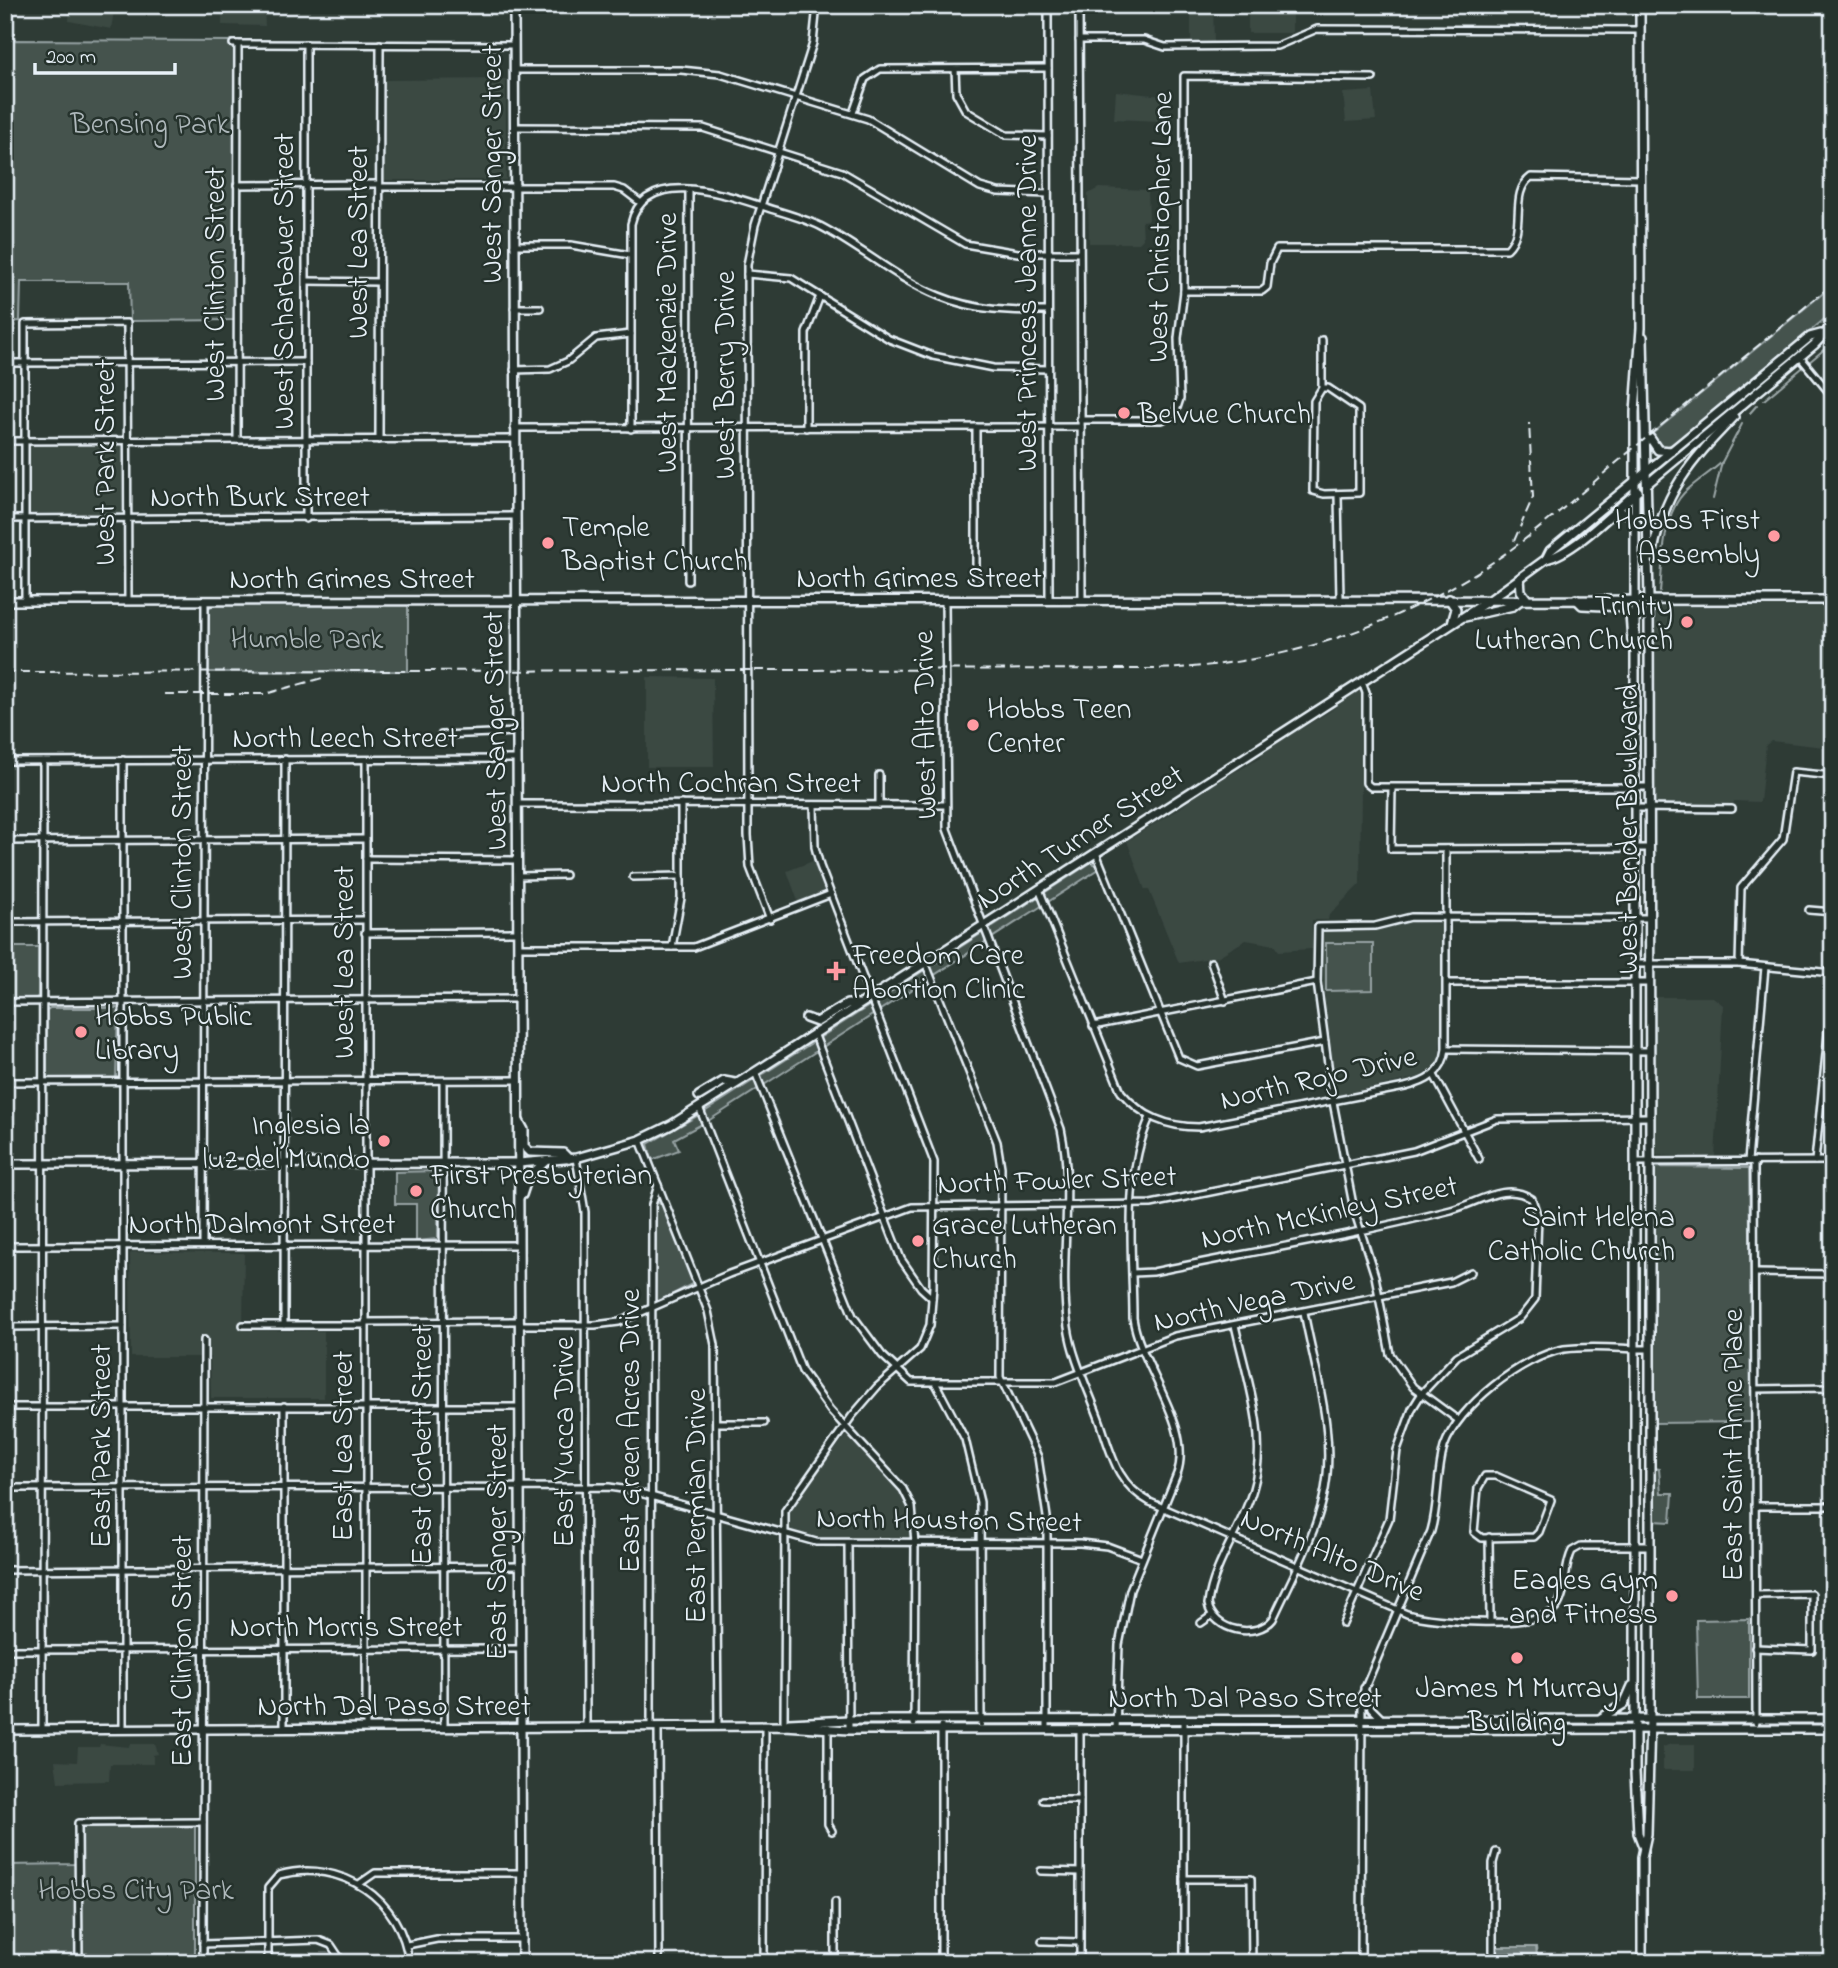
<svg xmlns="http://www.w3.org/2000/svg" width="1838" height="1968" font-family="'Indie Flower',sans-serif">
	<rect width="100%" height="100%" fill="#2e3b35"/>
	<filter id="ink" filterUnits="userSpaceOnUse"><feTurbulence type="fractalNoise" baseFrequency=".0143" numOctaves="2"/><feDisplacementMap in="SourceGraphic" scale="14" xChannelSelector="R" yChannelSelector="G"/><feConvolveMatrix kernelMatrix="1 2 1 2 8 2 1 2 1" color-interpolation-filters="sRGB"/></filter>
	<g filter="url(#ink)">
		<!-- built -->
		<g fill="#3b4843">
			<polygon points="70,5 115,5 111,29 69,21"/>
			<polygon points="222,5 264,5 265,26 222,25"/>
			<polygon points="1191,5 1213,5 1214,42 1191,41"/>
			<rect x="1248" y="5" width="44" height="28"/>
			<polygon points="506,79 506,180 385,180 385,80"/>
			<polygon points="1116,91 1162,96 1159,121 1114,119"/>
			<polygon points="1373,91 1376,120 1346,122 1343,93"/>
			<polygon points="1099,188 1148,190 1149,220 1142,221 1143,239 1139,243 1089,243 1088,194"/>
			<polygon points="29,444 122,444 122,513 29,514"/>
			<polygon points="1660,605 1833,606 1833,672 1824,747 1771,741 1766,745 1760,802 1734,801 1733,806 1657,805 1654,802 1654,608"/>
			<polygon points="647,677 713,678 714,767 647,767"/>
			<polygon points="1357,691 1362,694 1360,884 1329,915 1328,920 1312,920 1312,949 1279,951 1275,945 1246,940 1217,957 1179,963 1149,890 1145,890 1127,841 1180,808 1207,787 1261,758 1262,752 1329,712"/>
			<polygon points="813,861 826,893 799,904 787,871"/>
			<polygon points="1402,921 1442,924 1442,1033 1439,1058 1434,1067 1419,1077 1340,1095 1336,1094 1323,984 1322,934 1324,931 1370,930"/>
			<polygon points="1654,997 1713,997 1723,1005 1715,1158 1654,1155"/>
			<polygon points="133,1252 244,1253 243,1330 324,1331 324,1398 211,1398 210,1357 131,1357 130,1254"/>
			<polygon points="848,1433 904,1495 911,1516 911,1540 811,1539 788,1533 789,1510 792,1504"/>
			<polygon points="100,1744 129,1747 130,1744 155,1744 158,1754 153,1755 153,1764 110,1764 109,1781 58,1782 55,1761 77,1762 78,1747 99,1747"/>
			<polygon points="1671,1744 1695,1744 1695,1770 1663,1770 1663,1747"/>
		</g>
		<!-- green -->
		<g fill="#45524e" stroke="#96a2a3" stroke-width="2">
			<polygon points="5,40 234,41 234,320 130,321 129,282 21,282 20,321 5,322"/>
			<polygon points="1833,285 1833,312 1675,443 1666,447 1656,446 1652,434"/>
			<polygon points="212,605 408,605 408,671 207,672 207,611"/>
			<polygon points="1092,862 1099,869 708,1121 674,1139 679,1150 652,1160 648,1144 706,1111"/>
			<polygon points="1326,943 1373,943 1373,990 1326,991"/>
			<polygon points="5,947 38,947 38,996 35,1000 5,1000"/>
			<polygon points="50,1008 118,1008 116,1080 47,1079 47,1010"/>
			<polygon points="1653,1167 1749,1168 1753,1422 1654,1423"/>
			<polygon points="439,1171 438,1239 416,1241 416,1204 395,1204 395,1172"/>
			<polygon points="658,1202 663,1205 694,1283 658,1302 654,1299 654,1204"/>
			<polygon points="1654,1468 1659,1469 1661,1493 1673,1493 1671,1522 1654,1521"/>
			<polygon points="1749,1619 1749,1699 1698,1699 1696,1620"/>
			<polygon points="195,1826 195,1963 5,1963 5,1865 76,1864 80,1827"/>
		</g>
		<!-- water -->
		<polygon fill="#6b7775" stroke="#9da8a9" stroke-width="2" points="1498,1947 1536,1947 1538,1963 1497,1963"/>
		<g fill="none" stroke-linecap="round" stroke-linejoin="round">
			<!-- stream -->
			<g stroke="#9da8a9" stroke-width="2">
				<polyline points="1764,400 1833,342"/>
				<polyline points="1750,413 1757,405"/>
				<polyline points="1713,499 1722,462 1742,424"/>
				<path d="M1660,592C1663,562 1662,516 1684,493C1695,482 1710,473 1722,462"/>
			</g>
			<!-- minor casing -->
			<g stroke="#e8f1f8" stroke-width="10">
				<g id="minor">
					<polyline points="1048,5 1049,600"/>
					<polyline points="1079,5 1082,599"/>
					<polyline points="1079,40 1144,40 1165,47 1277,46 1317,29 1640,30"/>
					<polyline points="233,44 514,45"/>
					<polyline points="955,69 956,93 966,111 1006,135 1048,136"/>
					<polyline points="514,70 681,70 720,74 868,119 980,187 998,192 1048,194"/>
					<polyline points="853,113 865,79 880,69 1048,68"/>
					<polyline points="514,127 703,128 842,172 965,244 1018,253 1079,253"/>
					<polyline points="237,185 379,184"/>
					<polyline points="380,187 614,187 624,190 641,203"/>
					<polyline points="514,245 571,245 630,255"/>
					<polyline points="747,274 791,278 889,339 933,356 993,368 1048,369"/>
					<polyline points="307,281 379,282"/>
					<path d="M1184,291H1262L1267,287L1270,263L1277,249H1507C1528,229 1508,194 1531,177L1641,179"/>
					<polyline points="514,308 540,308"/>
					<polyline points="1322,340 1322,388 1314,401 1313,491 1324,494 1359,493 1359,409 1328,388 1322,388"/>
					<polyline points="1800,357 1833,397"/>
					<polyline points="5,363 306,362"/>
					<polyline points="514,370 550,369 568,361 596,338 631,334"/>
					<polyline points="1080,420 1162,420 1175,414 1180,399 1178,338 1184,291 1184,76 1373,78"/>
					<polyline points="976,427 976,579"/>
					<polyline points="514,428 1081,427"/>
					<polyline points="806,428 806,333 820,296"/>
					<path d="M631,429V224C644,165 727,195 765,207C783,213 803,218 820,226C861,247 896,279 939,296C975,311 1011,311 1048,311"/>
					<polyline points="237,440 238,44"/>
					<polyline points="379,440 380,44"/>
					<polyline points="5,441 514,439"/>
					<polyline points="1338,495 1340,599"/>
					<polyline points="5,519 515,516"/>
					<polyline points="306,519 306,44"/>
					<polyline points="688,581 689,189"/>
					<path d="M945,600L947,829L1061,1129C1075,1194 1058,1262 1068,1327C1073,1361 1090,1392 1101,1424C1112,1457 1118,1485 1150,1502L1407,1614C1433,1622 1539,1630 1556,1608C1568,1592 1563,1568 1572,1551L1581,1546H1650"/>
					<polyline points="25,601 25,324 127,323 128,601"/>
					<polyline points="1362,682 1366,693 1366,783 1371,787 1650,787"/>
					<polyline points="441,735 518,732"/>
					<polyline points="5,761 517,759"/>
					<polyline points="1392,788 1391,849 1650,848"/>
					<polyline points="517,804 945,805"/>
					<polyline points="879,805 879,775"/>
					<polyline points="1636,808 1732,809"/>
					<polyline points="5,841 366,839"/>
					<polyline points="1096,853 1179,1058 1197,1066 1325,1042"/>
					<polyline points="366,859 518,860"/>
					<polyline points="518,876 565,875"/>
					<polyline points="633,877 681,876"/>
					<path d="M1039,889L1121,1092C1142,1117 1167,1127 1199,1127L1405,1087C1427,1082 1443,1073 1446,1049V849"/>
					<polyline points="1809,910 1833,912"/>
					<polyline points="770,919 750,867 748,835 747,265 755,225 813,43 817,5"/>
					<polyline points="5,922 365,920"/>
					<polyline points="365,933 518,932"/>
					<polyline points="518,947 694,947 831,894"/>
					<polyline points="672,947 681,898 681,804"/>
					<polyline points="925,962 997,1142 1001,1167 1000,1377 1038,1457 1047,1517 1047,1730"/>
					<polyline points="1211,962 1225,1001"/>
					<polyline points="1636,964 1739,964 1833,973"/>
					<polyline points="1739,964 1741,888 1783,839 1793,772 1833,776"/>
					<polyline points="1447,983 1650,983"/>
					<polyline points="5,1002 519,999"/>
					<polyline points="1093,1026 1317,982"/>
					<polyline points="814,1033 901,1259 921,1288 932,1298"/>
					<polyline points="1446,1049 1650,1051"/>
					<polyline points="755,1072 853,1316 882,1355 911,1382 1056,1382 1175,1336 1451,1282 1471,1272"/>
					<polyline points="1434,1075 1479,1159"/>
					<polyline points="443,1081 444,1727"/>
					<polyline points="5,1082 519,1080"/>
					<polyline points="699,1107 802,1371 830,1410 903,1489 912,1507 915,1543 914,1724"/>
					<polyline points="640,1140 658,1185 652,1205 651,1727"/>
					<polyline points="576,1158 585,1212 586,1727"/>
					<polyline points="1748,1161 1765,967"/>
					<polyline points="1754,1161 1756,1723"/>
					<polyline points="1815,1161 1833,986"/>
					<polyline points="1637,1162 1833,1161"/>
					<polyline points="658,1185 708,1311 715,1345 718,1727"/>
					<polyline points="203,1245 205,601"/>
					<polyline points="5,1246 519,1245"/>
					<path d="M1133,1273L1153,1272C1252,1252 1353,1235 1451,1210C1478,1203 1505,1181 1532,1199L1538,1217L1535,1299L1520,1318L1457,1356L1422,1393L1412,1409L1397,1450L1389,1519L1343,1624"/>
					<polyline points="1755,1273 1833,1274"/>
					<polyline points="365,1322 519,1321"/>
					<polyline points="243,1325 365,1325"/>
					<polyline points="284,1325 285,759"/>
					<polyline points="519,1325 595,1325 619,1322 729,1274 912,1207 1151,1204 1414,1151 1497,1119 1650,1117"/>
					<path d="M1235,1325C1246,1376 1269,1437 1253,1489C1242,1528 1213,1564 1208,1604C1213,1631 1256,1640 1273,1619C1291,1580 1313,1541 1323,1499C1338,1438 1315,1372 1304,1312"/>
					<polyline points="5,1327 123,1326"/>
					<polyline points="936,1384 965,1439 980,1502 981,1724"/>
					<polyline points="1755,1389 1833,1388"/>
					<polyline points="284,1406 284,1728"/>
					<polyline points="5,1407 519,1407"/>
					<polyline points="1458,1420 1413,1387 1390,1354 1375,1276 1354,1210 1333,1102 1317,982 1318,927 1375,926 1411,917 1650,918"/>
					<polyline points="717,1423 764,1423"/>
					<polygon points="1485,1476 1496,1476 1551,1500 1539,1532 1534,1537 1482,1538 1474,1532 1478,1488"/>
					<polyline points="5,1488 609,1487 629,1490 816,1542 1080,1543 1107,1546 1142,1559"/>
					<polyline points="1755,1506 1833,1506"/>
					<polyline points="1489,1537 1490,1620"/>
					<polyline points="848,1543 849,1730"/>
					<polyline points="5,1570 519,1566"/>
					<polyline points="1201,1623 1211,1616"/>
					<polyline points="1755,1648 1812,1650 1812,1594 1756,1595"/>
					<polyline points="5,1650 519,1649"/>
					<polyline points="1364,1688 1371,1708 1381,1718"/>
					<polyline points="1184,1720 1184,1963"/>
					<polyline points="784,1726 785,1511 852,1416 877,1387 920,1349 930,1325 933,1287 934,1162 820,866 815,847 814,805"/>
					<polyline points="941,1726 941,1963"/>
					<polyline points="658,1727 659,1963"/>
					<polyline points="828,1727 828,1824 832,1831"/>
					<polyline points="366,1728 366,760"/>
					<polyline points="123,1729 123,760"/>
					<polyline points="42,1730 43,761"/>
					<polyline points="1080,1730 1080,1963"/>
					<path d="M1116,1730L1119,1645L1130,1590L1177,1474C1194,1426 1140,1367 1133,1318C1133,1252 1122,1179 1150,1117"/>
					<polyline points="1043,1800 1080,1800"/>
					<polyline points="1041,1871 1080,1872"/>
					<polyline points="1184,1879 1251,1879 1252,1963"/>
					<polyline points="359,1884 375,1873 522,1873"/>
					<polyline points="835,1902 835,1963"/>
					<polyline points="1042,1941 1080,1942"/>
					<polyline points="203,1944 318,1940 331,1945 343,1963"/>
					<polyline points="407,1945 437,1939 523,1939"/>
					<polyline points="79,1963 78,1823 203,1822"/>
					<polyline points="203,1963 204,1340"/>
					<path d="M268,1963V1888L279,1875C341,1858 402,1899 409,1963"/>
					<polyline points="764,1963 765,1727"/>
					<path d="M1361,1963L1362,1695L1431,1531C1439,1504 1436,1475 1444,1447C1458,1406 1522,1357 1564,1349C1591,1345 1623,1349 1650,1349"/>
					<polyline points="1493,1963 1493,1863 1496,1852"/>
				</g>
			</g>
			<!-- major casing -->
			<g stroke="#e8f1f8" stroke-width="12">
				<g id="major">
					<polyline points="514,5 522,1963"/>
					<polyline points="1640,5 1641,328 1635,412 1635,1772 1638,1833 1643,1846"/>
					<polyline points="1650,438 1658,450 1672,451"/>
					<polyline points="1647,484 1814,345 1833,325"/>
					<polyline points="1613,514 1627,512 1637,524"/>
					<path d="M1652,557C1663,492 1690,462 1734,417"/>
					<path d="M1546,559C1574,553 1615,510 1638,491"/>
					<polyline points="1520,578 1521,591 1527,599"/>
					<polyline points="1449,599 1456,609 1452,623"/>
					<polyline points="1576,599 1582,605 1624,607 1630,614 1632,640"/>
					<polyline points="5,601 1833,600"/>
					<polyline points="1465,617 1513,606 1522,599"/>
					<polyline points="806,1018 817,1022 847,1004 858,1004"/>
					<polyline points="699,1096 724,1081 735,1083"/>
					<polyline points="519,1121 524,1130 524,1146 530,1152 563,1153 569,1159"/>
					<polyline points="5,1164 519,1163 576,1158 640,1140 671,1125 755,1072 1491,599 1546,559 1550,551 1810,337 1821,334"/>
					<polyline points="522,1195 528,1177 546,1161"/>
					<polyline points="1601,1718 1624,1704 1632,1686"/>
					<polyline points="784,1726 789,1723 849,1720 1833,1719"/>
					<polyline points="5,1730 784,1726 849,1730 1833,1729"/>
					<polyline points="1642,1963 1642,1857 1647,1834 1650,1719 1650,1162 1649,599 1643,337"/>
				</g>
			</g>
			<!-- minor -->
			<use href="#minor" stroke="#26332d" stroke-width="5"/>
			<!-- major -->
			<use href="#major" stroke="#26332d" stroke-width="7"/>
			<!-- rail -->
			<g stroke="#e8f1f8" stroke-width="2" stroke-dasharray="10 5" stroke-linecap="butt">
				<polyline points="1514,541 1533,497 1529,423"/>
				<path d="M5,672L1155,669C1278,666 1391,629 1493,562C1541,530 1585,489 1629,452C1697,396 1765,340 1833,284"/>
				<polyline points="164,694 265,694 326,677"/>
			</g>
		</g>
	</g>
	<!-- markers -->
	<g fill="#ff9aa2" stroke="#26332d" stroke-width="2.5">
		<circle cx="1124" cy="413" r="7"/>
		<circle cx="1774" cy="536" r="7"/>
		<circle cx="548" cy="543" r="7"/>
		<circle cx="1687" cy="622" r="7"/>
		<circle cx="973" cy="725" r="7"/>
		<path d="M832.5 960.5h7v7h7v7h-7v7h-7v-7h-7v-7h7z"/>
		<circle cx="81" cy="1032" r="7"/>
		<circle cx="384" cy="1141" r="7"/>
		<circle cx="416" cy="1191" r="7"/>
		<circle cx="1689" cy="1233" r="7"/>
		<circle cx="918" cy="1241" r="7"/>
		<circle cx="1672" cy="1596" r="7"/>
		<circle cx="1517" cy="1658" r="7"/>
	</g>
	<g text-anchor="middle" stroke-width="5" stroke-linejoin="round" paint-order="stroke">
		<!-- park labels -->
		<g font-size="30" fill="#afb9bc" stroke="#26332d">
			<text x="150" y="133">Bensing Park</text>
			<text x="307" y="648">Humble Park</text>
			<text x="136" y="1899">Hobbs City Park</text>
		</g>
		<!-- street labels -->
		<g font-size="30" fill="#e8f1f8" stroke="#26332d">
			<text transform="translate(491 164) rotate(-90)" y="10">West Sanger Street</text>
			<text transform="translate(1159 227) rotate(-89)" y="10">West Christopher Lane</text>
			<text transform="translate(357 242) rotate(-90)" y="10">West Lea Street</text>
			<text transform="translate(283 281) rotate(-90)" y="10">West Scharbauer Street</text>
			<text transform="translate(214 284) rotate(-90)" y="10">West Clinton Street</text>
			<text transform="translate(1026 303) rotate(-90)" y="10">West Princess Jeanne Drive</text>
			<text transform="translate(666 343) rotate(-90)" y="10">West Mackenzie Drive</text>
			<text transform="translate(724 375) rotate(-90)" y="10">West Berry Drive</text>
			<text transform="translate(104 462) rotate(-90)" y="10">West Park Street</text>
			<text x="260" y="506">North Burk Street</text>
			<text x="919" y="587">North Grimes Street</text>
			<text x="352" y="588">North Grimes Street</text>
			<text transform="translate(924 725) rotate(-91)" y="10">West Alto Drive</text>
			<text transform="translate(494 731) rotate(-91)" y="10">West Sanger Street</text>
			<text x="345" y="747">North Leech Street</text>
			<text x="731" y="792">North Cochran Street</text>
			<text transform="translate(1627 829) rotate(-90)" y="10">West Bender Boulevard</text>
			<text transform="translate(1080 836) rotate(-33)" y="10">North Turner Street</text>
			<text transform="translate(181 862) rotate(-90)" y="10">West Clinton Street</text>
			<text transform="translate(343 962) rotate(-90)" y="10">West Lea Street</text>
			<text transform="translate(1318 1077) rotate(-13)" y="10">North Rojo Drive</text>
			<text transform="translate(1057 1179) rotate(-2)" y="10">North Fowler Street</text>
			<text transform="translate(1329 1211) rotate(-12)" y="10">North McKinley Street</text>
			<text x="262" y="1233">North Dalmont Street</text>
			<text transform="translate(1254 1300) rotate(-12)" y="10">North Vega Drive</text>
			<text transform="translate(629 1431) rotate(-90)" y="10">East Green Acres Drive</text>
			<text transform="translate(563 1442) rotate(-90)" y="10">East Yucca Drive</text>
			<text transform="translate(421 1445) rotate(-90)" y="10">East Corbett Street</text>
			<text transform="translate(1732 1445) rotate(-90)" y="10">East Saint Anne Place</text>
			<text transform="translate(100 1446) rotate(-90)" y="10">East Park Street</text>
			<text transform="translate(342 1446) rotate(-90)" y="10">East Lea Street</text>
			<text transform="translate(695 1506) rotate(-90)" y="10">East Permian Drive</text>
			<text transform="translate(949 1519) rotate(1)" y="10">North Houston Street</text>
			<text transform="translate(496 1542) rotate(-90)" y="10">East Sanger Street</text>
			<text transform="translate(1333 1554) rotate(23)" y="10">North Alto Drive</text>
			<text x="346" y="1636">North Morris Street</text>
			<text transform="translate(181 1651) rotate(-90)" y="10">East Clinton Street</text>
			<text x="1245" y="1707">North Dal Paso Street</text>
			<text x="394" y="1715">North Dal Paso Street</text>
		</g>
		<!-- poi labels -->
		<g font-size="30" fill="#e8f1f8" stroke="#26332d" text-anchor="start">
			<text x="1138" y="423">Belvue Church</text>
			<text x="1760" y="529" text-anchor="end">Hobbs First<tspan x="1760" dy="34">Assembly</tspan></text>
			<text x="562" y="536">Temple<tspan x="562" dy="34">Baptist Church</tspan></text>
			<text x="1673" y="615" text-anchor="end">Trinity<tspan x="1673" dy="34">Lutheran Church</tspan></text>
			<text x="987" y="718">Hobbs Teen<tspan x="987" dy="34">Center</tspan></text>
			<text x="852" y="964">Freedom Care<tspan x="852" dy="34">Abortion Clinic</tspan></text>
			<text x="95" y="1025">Hobbs Public<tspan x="95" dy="34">Library</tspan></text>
			<text x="370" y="1134" text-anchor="end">Inglesia la<tspan x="370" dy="34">luz del Mundo</tspan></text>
			<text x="430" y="1184">First Presbyterian<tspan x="430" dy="34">Church</tspan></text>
			<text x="1675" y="1226" text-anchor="end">Saint Helena<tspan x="1675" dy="34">Catholic Church</tspan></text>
			<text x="932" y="1234">Grace Lutheran<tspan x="932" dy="34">Church</tspan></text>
			<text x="1658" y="1589" text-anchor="end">Eagles Gym<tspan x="1658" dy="34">and Fitness</tspan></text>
			<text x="1517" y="1697" text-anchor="middle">James M Murray<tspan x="1517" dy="34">Building</tspan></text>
		</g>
	</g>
	<!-- margin -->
	<rect width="1838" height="1968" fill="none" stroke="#26332d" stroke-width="28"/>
	<rect x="14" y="14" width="1810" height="1940" fill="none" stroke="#e8f1f8" stroke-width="2.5" filter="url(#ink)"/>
	<!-- scale -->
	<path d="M35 63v10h140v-10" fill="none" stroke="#e8f1f8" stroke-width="3.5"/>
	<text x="46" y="63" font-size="21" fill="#e8f1f8" stroke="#26332d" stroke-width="5" paint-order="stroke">200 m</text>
</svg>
